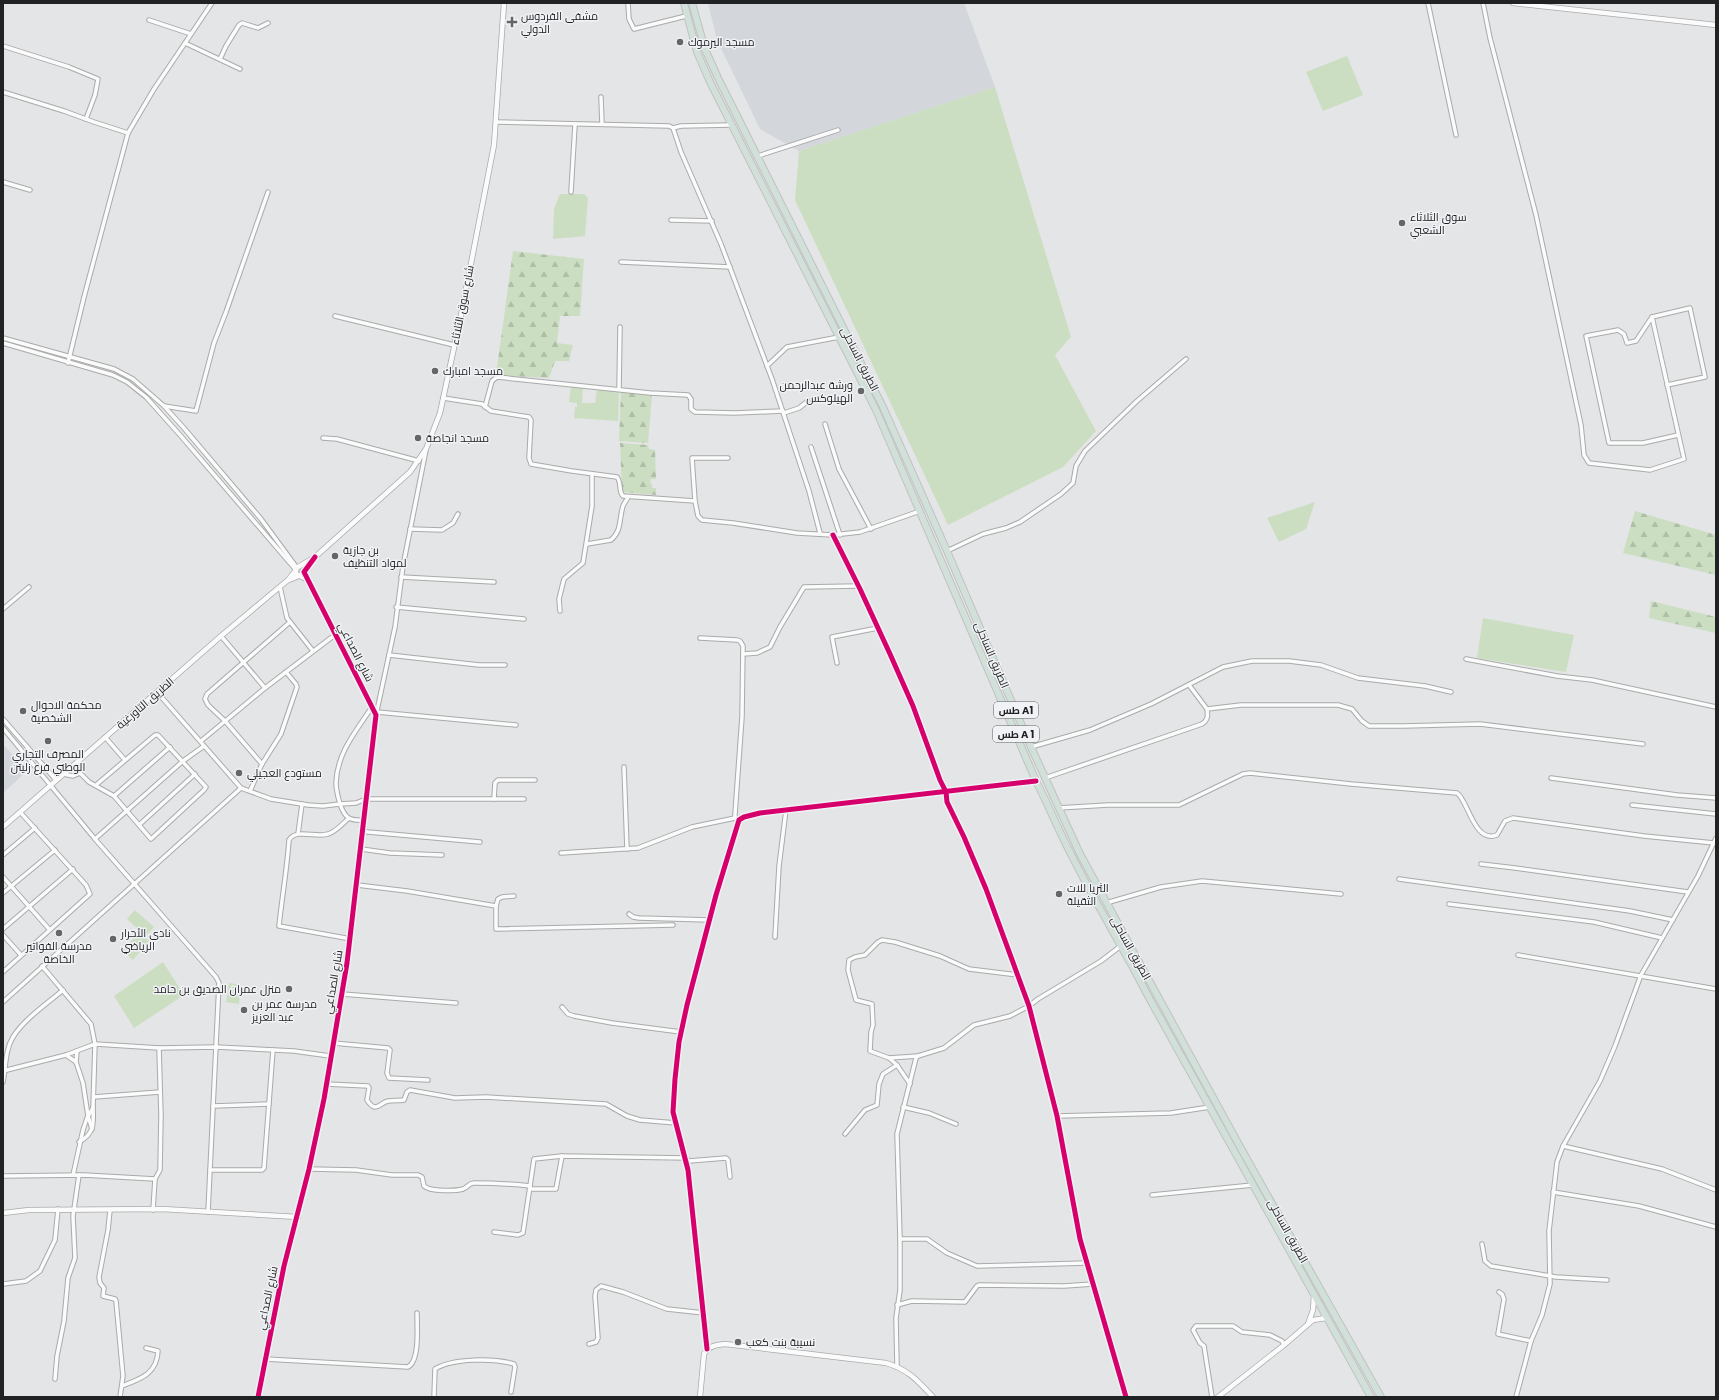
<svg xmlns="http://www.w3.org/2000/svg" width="1719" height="1400" font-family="Poppins,Cairo,sans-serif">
	<defs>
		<pattern id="forest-firs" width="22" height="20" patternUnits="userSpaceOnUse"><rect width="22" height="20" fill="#ccdec2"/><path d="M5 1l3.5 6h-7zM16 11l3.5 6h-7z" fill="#afbea6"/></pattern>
	</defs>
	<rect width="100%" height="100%" fill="#e4e5e6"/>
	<!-- built -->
	<g fill="#d3d6db">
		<polygon points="708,3 964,3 995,87 799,151 760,129 717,40"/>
		<polygon points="3,744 27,771 3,793"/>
	</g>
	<!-- grass -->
	<g fill="#ccdec2">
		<polygon points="1347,56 1363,95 1323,111 1306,72"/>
		<polygon points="995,87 1071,337 1055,355 1096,431 1063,467 948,525 795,200 799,151"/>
		<polygon points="560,194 585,194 585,196 588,197 585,236 553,239 554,209"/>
		<polygon points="571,386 583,388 582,403 595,403 597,390 619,391 618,421 574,418 575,407 577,407 577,403 569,402"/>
		<polygon points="1315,502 1306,529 1279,542 1267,518"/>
		<polygon points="1483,618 1574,635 1566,672 1477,658"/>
		<polygon points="135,910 154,927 146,936 127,919"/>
		<polygon points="139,932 149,941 133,960 123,951"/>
		<polygon points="163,962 184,995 134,1028 114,996"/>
		<polygon points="229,983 241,985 239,1004 226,1002"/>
	</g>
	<!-- forest -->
	<g fill="url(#forest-firs)">
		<polygon points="513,251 584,259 580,316 560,316 557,343 573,345 569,361 555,361 549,378 496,375"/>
		<polygon points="621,391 652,395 648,443 619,441"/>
		<polygon points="620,443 648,445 649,449 655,450 656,479 651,479 650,483 652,484 652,488 656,488 656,495 622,492"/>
		<polygon points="1635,511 1716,535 1716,575 1623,553"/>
		<polygon points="1651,601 1716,617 1716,633 1649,618"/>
	</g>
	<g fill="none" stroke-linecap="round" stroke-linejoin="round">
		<!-- minor casing -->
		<g stroke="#a9aaab" stroke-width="5.5">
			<g id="minor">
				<polyline points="628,3 629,19 634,29 686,16"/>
				<polyline points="1428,3 1456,135"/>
				<polyline points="1483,3 1490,38 1536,215 1581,425 1584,455 1589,463 1650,470 1684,459 1652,317"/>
				<polyline points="149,20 191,34"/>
				<polyline points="185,43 240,69"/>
				<polyline points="3,46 69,67 98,79 95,95 86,119"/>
				<polyline points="220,59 226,46 239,25 242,23 258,28 268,23"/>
				<polyline points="3,92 64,111 94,122 128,133"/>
				<polyline points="601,97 602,124"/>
				<polyline points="496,122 669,126 673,128 681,152 721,244 772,379 809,491 820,533"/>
				<polyline points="673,128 681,126 731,125"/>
				<polyline points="758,156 838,130"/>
				<polyline points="3,182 30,190"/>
				<polyline points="571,192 575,125"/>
				<polyline points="671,220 712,221"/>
				<polyline points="621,262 730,267"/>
				<polyline points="335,316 454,345"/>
				<polyline points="3,338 114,369 133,379 164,406 183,427 261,519 297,568"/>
				<polyline points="3,343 113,375 127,382 146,397 180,435 296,570"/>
				<polyline points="68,363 84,297 128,133 154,89 212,3"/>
				<polyline points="767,366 787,347 839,337"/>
				<polyline points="1667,385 1705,377 1690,308 1652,317 1636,341 1627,343 1624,334 1618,330 1586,336 1609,443 1643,443 1678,435"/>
				<polyline points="619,389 620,327"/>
				<path d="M443,398L482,404L491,411L529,417L531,420L529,458L531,464L572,471L617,477C622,483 618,491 623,496L695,501L698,516L702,520L733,523L797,533L833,535L860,532L920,511"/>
				<polyline points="164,406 196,411 214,343 226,312 268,192"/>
				<polyline points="485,407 492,381 497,377 650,393 688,395 691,399 691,409 695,412 735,413 783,411"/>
				<polyline points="784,413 799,408 808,401"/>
				<polyline points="825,424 839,469 871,529"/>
				<polyline points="323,438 337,439 419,461"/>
				<polyline points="811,447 840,535"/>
				<polyline points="695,501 692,458 728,458"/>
				<polyline points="410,529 442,530 453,523 458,514"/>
				<polyline points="833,535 860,589 890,654 913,706 940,780 946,792 947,802 964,837 986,889 1029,1006 1057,1116 1080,1239 1126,1397"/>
				<path d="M587,544L611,540C622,531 619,518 623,506C624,503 627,500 628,497"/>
				<polyline points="947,551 983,534 1006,528 1020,522 1061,494 1073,483 1076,466 1085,451 1137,401 1186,359"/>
				<polyline points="401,577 494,582"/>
				<polyline points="280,587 287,618 313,651"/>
				<polyline points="396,607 524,619"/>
				<polyline points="3,609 29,587"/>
				<polyline points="560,611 559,599 564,579 583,563 592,506 592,474"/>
				<polyline points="221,636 265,688"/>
				<polyline points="700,638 737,640 740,641 743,646 742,717 735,814 735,818 739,820"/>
				<polyline points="743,654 757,653 770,647 780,627 804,587 858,586"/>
				<polyline points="389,655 479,665 505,665"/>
				<polyline points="1466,659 1557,676 1592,680 1716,707"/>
				<polyline points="837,663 832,637 878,628"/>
				<polyline points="1189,685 1207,709 1241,705 1338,705 1352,709 1362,721 1369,726 1404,726 1480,724 1643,744"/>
				<path d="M157,692L241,788L271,799L308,805L323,806L340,804C345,818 349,821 364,820"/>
				<path d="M372,707C356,731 337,753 336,783C336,790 338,797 340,804L356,803L366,799H524"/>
				<polyline points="377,712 516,725"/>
				<polyline points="376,715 395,627 403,566 426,450"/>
				<polyline points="3,719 56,780"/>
				<polyline points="3,728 95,839 216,977 219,983 208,1212"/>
				<polyline points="105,737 125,760"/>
				<polyline points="201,741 265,688 336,634"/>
				<polyline points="1031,747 1090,730 1151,704 1223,667 1252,661 1289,661 1321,665 1358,678 1425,686 1451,692"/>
				<polyline points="262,764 281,734 297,687 296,684 286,672"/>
				<polyline points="624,767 627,849"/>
				<polyline points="63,774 73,776 80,773 89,782 114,796 151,839 204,790 206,787 158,735 155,735 96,785"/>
				<path d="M1045,778L1202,724C1208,720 1208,716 1207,709"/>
				<polyline points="1551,778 1677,795 1716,798"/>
				<polyline points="250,791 262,764 225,721 208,705 205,699 207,694 290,622"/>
				<polyline points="114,796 170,747"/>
				<polyline points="494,799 495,783 498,780 535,780"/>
				<polyline points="1632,805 1716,814"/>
				<path d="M1058,808L1108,805H1179L1243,774L1250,773L1351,784L1457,793C1468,800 1474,844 1497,835L1505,821L1513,818L1644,836L1714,843"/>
				<path d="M348,819C342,824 336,832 328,834C316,838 296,828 289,840C287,869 282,897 279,926L351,939"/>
				<polyline points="139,825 195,774"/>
				<polyline points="362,831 368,832 480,842"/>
				<polyline points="298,834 302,804"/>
				<polyline points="95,839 183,761 204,746"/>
				<polyline points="361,849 390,853 442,855"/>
				<polyline points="561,853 638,848 692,827 735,818"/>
				<polyline points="3,855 35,828"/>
				<polyline points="1481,864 1515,868 1688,892"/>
				<polyline points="3,877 49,929"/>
				<polyline points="1399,879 1630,911 1673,920"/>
				<polyline points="357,885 407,891 496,906"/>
				<polyline points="3,893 55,850"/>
				<polyline points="514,896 502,897 498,899 496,906 496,929 673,925"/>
				<polyline points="1106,903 1161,887 1202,881 1341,894"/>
				<polyline points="1449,904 1594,922 1662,938"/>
				<polyline points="629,914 633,917 639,918 710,920"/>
				<polyline points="3,929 73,869"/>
				<polyline points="3,935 21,955"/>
				<polyline points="775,937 779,866 786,810"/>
				<polyline points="1518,955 1716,989"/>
				<polyline points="42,966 91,1024 95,1044 93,1108 87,1118 83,1130 73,1175"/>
				<polyline points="3,972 90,894 86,885 20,812"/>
				<polyline points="342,994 456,1003"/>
				<polyline points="3,1002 241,788"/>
				<polyline points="562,1007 568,1014 574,1016 612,1023 681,1032"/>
				<polyline points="333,1043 388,1048 390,1050 387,1073 389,1078 428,1080"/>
				<polyline points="77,1051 76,1062 83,1083 88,1116 92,1129"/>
				<polyline points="66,1055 76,1062"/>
				<polyline points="889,1058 918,1056"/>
				<polyline points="3,1071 66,1055 95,1044 159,1048 216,1047 294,1051 330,1056"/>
				<path d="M3,1082C6,1067 5,1050 13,1037C24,1019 48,1003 63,990"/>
				<path d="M326,1084L368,1086L369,1088L367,1100C376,1114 379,1103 388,1101C394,1100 399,1101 404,1100L407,1092L410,1090L455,1098L486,1097L606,1104L627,1116L640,1120L676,1123"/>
				<polyline points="910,1084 897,1065 889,1058 870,1051 871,1032 873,1025 872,1004 856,1000 848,970 849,960 855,957 865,955 878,942 882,940 895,942 940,956 969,969 1018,975"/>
				<polyline points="94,1097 160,1092"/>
				<polyline points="213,1106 269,1104"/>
				<polyline points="903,1107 929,1113 956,1124"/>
				<polyline points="1057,1116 1171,1113 1210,1107"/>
				<polyline points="845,1134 865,1110 877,1105 879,1084 883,1074 897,1065"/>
				<path d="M79,1142C94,1134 94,1124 93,1108"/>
				<polyline points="1563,1146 1662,1169 1716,1190"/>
				<path d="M309,1169L356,1170L392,1175H418L422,1177L424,1186C430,1192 456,1191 463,1189C468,1187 469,1183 474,1183C493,1183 512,1184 530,1186L534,1159L562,1156L686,1158L689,1161L726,1158L728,1160L730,1177"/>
				<polyline points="210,1170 262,1170 264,1168 273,1050"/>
				<polyline points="3,1176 84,1175 155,1179"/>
				<polyline points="530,1189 556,1189 562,1156"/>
				<polyline points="1553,1192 1639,1206 1716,1227"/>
				<polyline points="1152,1195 1253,1185"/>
				<polyline points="110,1210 108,1230 99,1277 100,1283 104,1288 103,1296 115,1299 116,1301 123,1376 120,1397"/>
				<polyline points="153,1210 155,1179 160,1170 161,1115 159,1048"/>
				<polyline points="494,1232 518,1235 523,1233 530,1186"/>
				<polyline points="900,1239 927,1239 947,1253 977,1266 1087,1263"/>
				<polyline points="1482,1244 1485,1261 1491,1266 1556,1277 1607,1280"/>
				<polyline points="3,1284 26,1281 40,1271 55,1240 58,1209"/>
				<polyline points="1499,1292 1502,1294 1504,1299 1498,1334 1531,1341"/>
				<polyline points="897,1305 912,1301 965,1302 977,1286 979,1285 1064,1286 1093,1284"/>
				<polyline points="589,1344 596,1342 598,1338 595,1296 596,1290 601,1286 623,1292 667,1309 704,1313"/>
				<polyline points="707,1349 688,1170 673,1112 675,1079 679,1042 687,1005 716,895 739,820 744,817 760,813 1036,781"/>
				<path d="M265,1359L408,1367C420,1361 417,1326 417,1313"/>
				<polyline points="897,1366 896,1318 900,1290 900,1239 897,1134 916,1058 918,1056 944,1048 974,1025 1010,1016 1029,1006 1038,999 1101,961 1122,945"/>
				<polyline points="55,1379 57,1356 64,1321 68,1278 75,1258 73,1216 79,1175"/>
				<path d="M122,1386C140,1379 157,1374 158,1351L146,1348"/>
				<path d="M434,1397L435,1369C453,1358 494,1358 514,1364L515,1367L511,1392"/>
				<polyline points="1212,1397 1204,1346 1200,1343 1193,1330 1196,1326 1233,1326 1242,1332 1270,1335 1282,1341 1284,1345"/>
				<polyline points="1516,1397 1531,1341 1542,1315 1550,1284 1549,1231 1557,1162 1563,1146 1600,1081 1615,1046 1641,975 1698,876 1716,838"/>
			</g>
		</g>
		<!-- tertiary casing -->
		<g stroke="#a9aaab" stroke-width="6">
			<g id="tertiary">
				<polyline points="1513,3 1716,25"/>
				<polyline points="298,567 315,557 410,472 426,449 440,413 461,315 494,145 504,3"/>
				<polyline points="296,569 296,574 308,580"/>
				<polyline points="289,580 301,575 303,570"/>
				<polyline points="3,827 221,636 288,580 296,570"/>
				<polyline points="3,1213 29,1210 162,1209 298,1217"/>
				<polyline points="1308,1324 1313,1310 1314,1295"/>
				<polyline points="258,1397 284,1266 309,1169 324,1099 347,963 376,715 304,572 315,557"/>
				<path d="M700,1397L704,1354C709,1346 715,1345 725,1344L886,1363C909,1370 917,1380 933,1397"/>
				<polyline points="1218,1397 1284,1345 1313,1320 1326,1318"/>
			</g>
		</g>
		<!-- trunk casing -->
		<g stroke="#c1c1c2" stroke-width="8">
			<g id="trunk">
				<path d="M684,3L697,52L710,82L876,410L1036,781C1049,806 1059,832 1072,856C1096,904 1124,949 1148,996L1371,1397"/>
				<polyline points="692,3 705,49 718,78 883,407 947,551 1031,747 1080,854 1239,1145 1381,1397"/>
			</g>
		</g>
		<!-- minor -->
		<use href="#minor" stroke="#fbfbfb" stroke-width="3.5"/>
		<!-- tertiary -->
		<use href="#tertiary" stroke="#fbfbfb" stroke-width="4.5"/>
		<!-- trunk -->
		<use href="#trunk" stroke="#d2e0da" stroke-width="6"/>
		<!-- cycleway casing -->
		<g stroke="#f0f2f5" stroke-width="8">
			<g id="cycleway">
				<polyline points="833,535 860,589 890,654 913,706 940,780 946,792 947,802 964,837 986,889 1029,1006 1057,1116 1080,1239 1126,1397"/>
				<polyline points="707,1349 688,1170 673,1112 675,1079 679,1042 687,1005 716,895 739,820 744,817 760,813 1036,781"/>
				<polyline points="258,1397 284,1266 309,1169 324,1099 347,963 376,715 304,572 315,557"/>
			</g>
		</g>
		<!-- cycleway -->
		<use href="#cycleway" stroke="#d6006c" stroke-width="5"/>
	</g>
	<!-- markers -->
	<g fill="#656667" stroke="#f0f2f5" stroke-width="1.5">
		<path d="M510 16h4v4h4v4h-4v4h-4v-4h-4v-4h4z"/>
		<circle cx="680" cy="42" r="4"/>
		<circle cx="1402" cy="223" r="4"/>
		<circle cx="435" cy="371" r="4"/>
		<circle cx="861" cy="391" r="4"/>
		<circle cx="418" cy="438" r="4"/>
		<circle cx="335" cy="556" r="4"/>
		<circle cx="23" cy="711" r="4"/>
		<circle cx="48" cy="741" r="4"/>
		<circle cx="239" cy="773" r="4"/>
		<circle cx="1059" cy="894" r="4"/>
		<circle cx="59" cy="933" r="4"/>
		<circle cx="113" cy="939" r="4"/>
		<circle cx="289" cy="989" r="4"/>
		<circle cx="244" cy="1010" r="4"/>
		<circle cx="738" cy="1342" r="4"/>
	</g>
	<g text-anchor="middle" stroke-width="3" stroke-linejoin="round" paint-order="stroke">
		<!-- shield labels -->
		<g fill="#f0f2f5" stroke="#5f6062" stroke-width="1">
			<rect x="994" y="702" width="44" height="16" rx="3"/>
			<rect x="993" y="726" width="46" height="16" rx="3"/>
		</g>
		<g font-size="10" font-weight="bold" fill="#212223">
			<text x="1016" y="714">طس A1</text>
			<text x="1016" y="738">طس A 1</text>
		</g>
		<!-- poi labels -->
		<g font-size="11" fill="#212223" stroke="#f0f2f5" text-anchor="start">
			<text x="521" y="20">مشفى الفردوس<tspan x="521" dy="13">الدولي</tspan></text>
			<text x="688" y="46">مسجد اليرموك</text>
			<text x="1410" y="221">سوق الثلاثاء<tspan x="1410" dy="13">الشعبي</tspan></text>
			<text x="443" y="375">مسجد امبارك</text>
			<text x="853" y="389" text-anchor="end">ورشة عبدالرحمن<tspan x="853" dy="13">الهيلوكس</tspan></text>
			<text x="426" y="442">مسجد انجاصة</text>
			<text x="343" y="554">بن جازية<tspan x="343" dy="13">لمواد التنظيف</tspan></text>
			<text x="31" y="709">محكمة الاحوال<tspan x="31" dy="13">الشخصية</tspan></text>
			<text x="48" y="758" text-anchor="middle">المصرف التجاري<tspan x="48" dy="13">الوطني فرع زليتن</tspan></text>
			<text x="247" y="777">مستودع العجيلي</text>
			<text x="1067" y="892">الثريا للات<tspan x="1067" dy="13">الثقيلة</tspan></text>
			<text x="121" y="937">نادي الأحرار<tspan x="121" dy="13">الرياضي</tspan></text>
			<text x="59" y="950" text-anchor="middle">مدرسة الفواتير<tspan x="59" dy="13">الخاصة</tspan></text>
			<text x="281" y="993" text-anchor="end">منزل عمران الصديق بن حامد</text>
			<text x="252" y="1008">مدرسة عمر بن<tspan x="252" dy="13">عبد العزيز</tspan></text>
			<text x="746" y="1346">نسيبة بنت كعب</text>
		</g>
		<!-- street labels -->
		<g font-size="11" fill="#212223" stroke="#f0f2f5">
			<text transform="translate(462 305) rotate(-79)" y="4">شارع سوق الثلاثاء</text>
			<text transform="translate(860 359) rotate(63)" y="4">الطريق الساحلى</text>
			<text transform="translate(356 652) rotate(63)" y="4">شارع الصداعي</text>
			<text transform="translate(992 655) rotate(67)" y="4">الطريق الساحلى</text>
			<text transform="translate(145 703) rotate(-41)" y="4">الطريق التاورغية</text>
			<text transform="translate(1131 948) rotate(61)" y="4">الطريق الساحلى</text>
			<text transform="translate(333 982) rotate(-80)" y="4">شارع الصداعي</text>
			<text transform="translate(1288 1231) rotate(61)" y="4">الطريق الساحلى</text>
			<text transform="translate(267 1298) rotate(-78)" y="4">شارع الصداعي</text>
		</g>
	</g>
	<!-- border -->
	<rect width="1719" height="1400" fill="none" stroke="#212223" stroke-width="8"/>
</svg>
